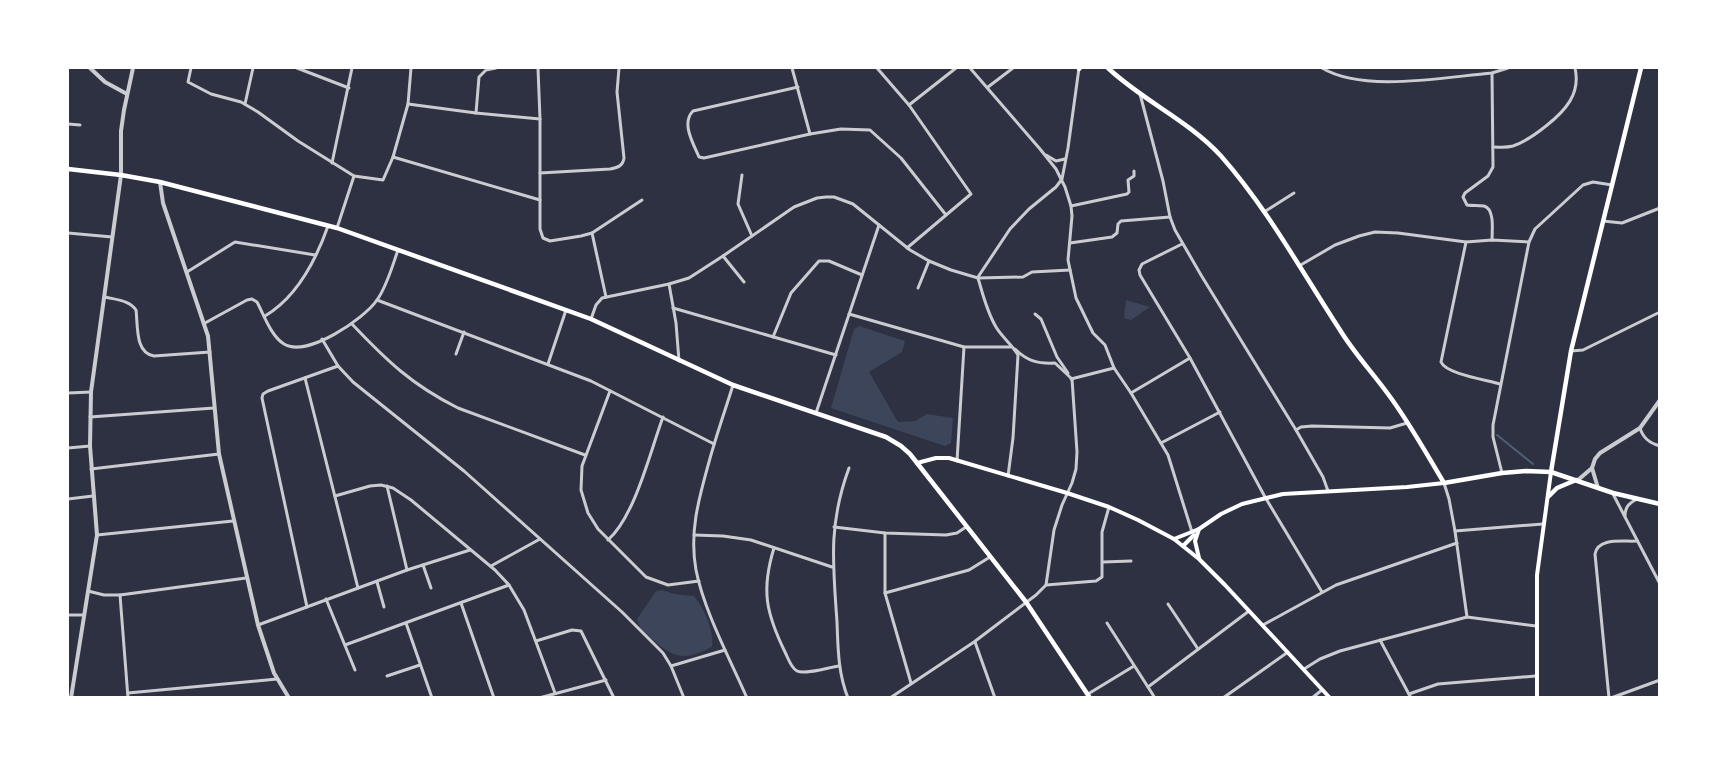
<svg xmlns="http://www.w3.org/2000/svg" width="1727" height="765" font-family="'Open Sans',sans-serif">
	<rect width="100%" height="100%" fill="#2d3142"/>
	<!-- green -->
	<g fill="#3c4559">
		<polygon points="1126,300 1150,307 1131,320 1124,318"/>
		<polygon points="859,326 905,341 902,352 869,372 898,422 915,421 927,414 953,418 951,443 945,446 831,408 854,329"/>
		<path d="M662,590L674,594L694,596C704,608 715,632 712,647C684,661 674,659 651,638C644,632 639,628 637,619L656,591Z"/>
	</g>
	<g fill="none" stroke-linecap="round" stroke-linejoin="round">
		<!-- stream -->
		<polyline stroke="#4f5d75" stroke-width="2" points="1497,435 1533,464"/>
		<!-- minor -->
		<g stroke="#caccd0" stroke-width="3">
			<polyline points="191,68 188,82 211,94 241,102 258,112 298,141 354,176 383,180 393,157 408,104 411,68"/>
			<polyline points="297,68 349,88"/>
			<polyline points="538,68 540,119 540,229 543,238 550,241 581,236 592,233 642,200"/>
			<polyline points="792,68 810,134"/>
			<polyline points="877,68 909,105 971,194 907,248"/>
			<polyline points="970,68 1040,149 1056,169 1065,187 1071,206 1072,216 1068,260 1076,298 1093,333 1105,345 1114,368 1131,393 1168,455 1192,532"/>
			<path d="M1322,68C1364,93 1444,77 1492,73L1508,68"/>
			<path d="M1492,73L1493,167L1488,176L1465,193L1463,197L1467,205C1472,206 1478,205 1484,206C1495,209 1492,231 1492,240"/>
			<path d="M798,87L693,111C681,123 693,143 699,157L704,158L810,134L841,129L870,130L901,158L946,215"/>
			<polyline points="988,87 1013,68"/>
			<polyline points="1140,94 1163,181 1170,217 1175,230 1201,275 1296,430 1323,477 1328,491"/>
			<polyline points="245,104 253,68"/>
			<polyline points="408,104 476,113 540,119"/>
			<polyline points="909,105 956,68"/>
			<polyline points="476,113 479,77 486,70 496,68"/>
			<polyline points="68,124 80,125"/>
			<path d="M1493,147C1500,147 1506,148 1513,146C1525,142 1536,134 1546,126C1565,111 1581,94 1575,68"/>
			<polyline points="1046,155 1056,161 1065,159"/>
			<polyline points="393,157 540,200"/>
			<polyline points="332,163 352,68"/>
			<path d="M540,173L610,169C617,168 623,166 624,158L617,92L619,68"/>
			<polyline points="742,175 738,204 752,236"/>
			<polyline points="1071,206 1127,194 1129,192 1128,180 1134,176 1134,171"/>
			<polyline points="1264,212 1294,193"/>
			<polyline points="1603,221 1622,223 1660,208"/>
			<polyline points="337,228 354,176"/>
			<polyline points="68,233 112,237"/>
			<polyline points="592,233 606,297"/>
			<path d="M1466,242L1441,362C1446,374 1487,380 1500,384"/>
			<polyline points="1070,243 1112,237 1117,233 1118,224 1121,221 1170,217"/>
			<polyline points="1182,244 1142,264 1139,270 1140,275 1190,358 1265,497 1322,592"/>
			<polyline points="723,256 744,282"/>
			<polyline points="1299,266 1335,245 1359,236 1375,232 1398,233 1466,242 1492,240 1529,242"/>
			<polyline points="187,272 235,242 315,255"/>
			<polyline points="978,277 1010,229 1029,209 1056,187 1062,179 1068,148 1079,68"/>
			<path d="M978,278C983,295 987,312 996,327C1002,337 1013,346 1018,355L1013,438L1008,476"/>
			<polyline points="669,284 676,323 679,361"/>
			<polyline points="918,288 929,261"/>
			<path d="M105,297C117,300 129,300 136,310C138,326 135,353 154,356L210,352"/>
			<polyline points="377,300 591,381 714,444"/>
			<polyline points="673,308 836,355"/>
			<polyline points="849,314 964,347 1010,347"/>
			<polyline points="1035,314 1041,319 1057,357 1068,373"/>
			<path d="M265,316C297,297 316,260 328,226"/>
			<polyline points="591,319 596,305 602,298 669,284 689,278 723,256 794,207 817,198 826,197 834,197 853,204 910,250 929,261 951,270 978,278 1023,277 1032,272 1070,270"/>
			<path d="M205,323L247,300L252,299L257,302C264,315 271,336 284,344C307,358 364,319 377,300C387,286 392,267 398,250"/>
			<path d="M352,324C387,361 412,385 458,408L585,455"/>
			<polyline points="773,337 791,293 819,261 829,261 862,275"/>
			<polyline points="322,339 338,366 353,382 464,471 622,612 663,653 671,666 684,698"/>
			<polyline points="1571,351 1583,350 1660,312"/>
			<polyline points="456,354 464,332"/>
			<polyline points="548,364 566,310"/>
			<polyline points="305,378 358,588"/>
			<polyline points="1071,379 1114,368"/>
			<path d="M733,385C725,411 716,436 709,462C699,498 689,532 696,570C704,611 730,659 747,698"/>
			<polyline points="610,391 582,466 581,490 588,513 598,529 646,577 668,585 699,581"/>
			<polyline points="68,393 91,392"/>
			<polyline points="1131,393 1190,358"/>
			<polyline points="816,413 879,225"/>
			<polyline points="90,417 214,408"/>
			<path d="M1640,428C1643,438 1649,443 1660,446"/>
			<polyline points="1296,430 1301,427 1312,426 1390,428 1407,423"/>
			<polyline points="1161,443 1220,412"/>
			<polyline points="68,448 90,446"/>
			<polyline points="957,461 964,347"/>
			<polyline points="91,469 219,454"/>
			<polyline points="1502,473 1493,437 1493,425 1529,242 1535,229 1583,185 1593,182 1612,185"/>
			<polyline points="1444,483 1449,499 1455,531 1467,617"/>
			<polyline points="387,486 407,570"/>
			<polyline points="1613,494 1660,584"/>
			<polyline points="335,496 370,486 381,485 393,488 411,500 495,570 509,585 524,610 555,693"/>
			<polyline points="68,499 93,496"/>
			<path d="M1625,516C1625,507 1629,503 1637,499"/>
			<polyline points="834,527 885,533 946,535 957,533 966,527"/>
			<polyline points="1455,531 1543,524"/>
			<polyline points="885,533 885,593 911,683"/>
			<polyline points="97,535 233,521"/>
			<polyline points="694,535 723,536 751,540 832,567"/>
			<path d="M608,540C635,516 650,452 663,417"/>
			<path d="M774,548C761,590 766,613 785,652C788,658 791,668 797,671C805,675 830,667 839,666"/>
			<polyline points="1103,562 1131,561"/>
			<polyline points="423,565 431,588"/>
			<polyline points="491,566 540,539"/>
			<polyline points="377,582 384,607"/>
			<polyline points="1046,585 1096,581 1102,577 1102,532 1109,507"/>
			<polyline points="88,591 104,595 120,595 246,578"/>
			<polyline points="885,593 969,570 990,557"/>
			<polyline points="120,595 128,698"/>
			<polyline points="326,599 355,670"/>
			<polyline points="461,603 494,698"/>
			<polyline points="1168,604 1198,649"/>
			<polyline points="307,607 262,398 263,394 268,391 338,366"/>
			<polyline points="68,615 84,615"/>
			<polyline points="406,623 432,698"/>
			<polyline points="1107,623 1155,698"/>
			<polyline points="258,625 407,570 470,550"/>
			<polyline points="1263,625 1336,585 1457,543"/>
			<polyline points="1380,640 1411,698"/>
			<polyline points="536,641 572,630 581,631 614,698"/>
			<polyline points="975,642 995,698"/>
			<polyline points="345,645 509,585"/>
			<polyline points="671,666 725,650"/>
			<polyline points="1304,669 1320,659 1340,651 1467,617 1536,626"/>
			<polyline points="387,676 420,665"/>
			<polyline points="1148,687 1249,611"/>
			<polyline points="128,693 277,679"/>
			<polyline points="1088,694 1134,666"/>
			<polyline points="1409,694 1438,684 1536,676"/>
			<polyline points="539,698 606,680"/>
			<path d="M848,698C838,673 838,648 837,622C833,564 828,525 849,468"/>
			<path d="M890,698L974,642L1036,595L1046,585L1054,530L1062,505L1072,483L1076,469L1077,452L1072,379L1055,363C1038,364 1027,361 1015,349"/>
			<polyline points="1223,698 1288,652"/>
			<polyline points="1312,698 1322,690"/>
			<path d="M1609,698L1595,554C1598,537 1623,542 1637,541"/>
			<polyline points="1611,698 1660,680"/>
		</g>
		<!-- tertiary -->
		<g stroke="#caccd0" stroke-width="4">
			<polyline points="90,68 105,82 127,94"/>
			<polyline points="160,182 163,203 208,336 219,454 258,625 274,673 289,698"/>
			<polyline points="1592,468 1598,488"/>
			<polyline points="1578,480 1592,468 1595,459 1600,453 1640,428 1660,400"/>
			<polyline points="71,698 97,535 90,446 91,392 121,175 121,131 124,110 133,68"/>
		</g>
		<!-- secondary -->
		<g stroke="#fff" stroke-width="4">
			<polyline points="917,463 936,458 949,458 1067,493 1109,507 1138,520 1174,539 1199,559 1225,585 1330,698"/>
			<polyline points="1174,539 1199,529 1221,514 1242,504 1283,494 1407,487 1444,483"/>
			<polyline points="1183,546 1194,535"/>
			<polyline points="1199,558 1195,541 1199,529"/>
			<polyline points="1537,698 1537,575 1551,472"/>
		</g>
		<!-- primary -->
		<g stroke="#fff" stroke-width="4.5">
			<path d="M1108,68C1143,101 1188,120 1221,156C1267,208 1302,272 1340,330C1354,353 1372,372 1388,394C1409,422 1426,453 1444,483L1502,473L1526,471L1551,472L1613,493L1660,504"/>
			<polyline points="1079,69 1080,68"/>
			<polyline points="68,169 121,175 160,182 337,228 591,319 733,385 886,437 901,446 910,454 1026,602 1090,698"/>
			<polyline points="1551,472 1571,351 1641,68"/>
			<polyline points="1549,496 1557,488 1576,480"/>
		</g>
	</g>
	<!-- border -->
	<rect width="1727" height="765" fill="none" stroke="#ffffff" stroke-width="138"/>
</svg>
